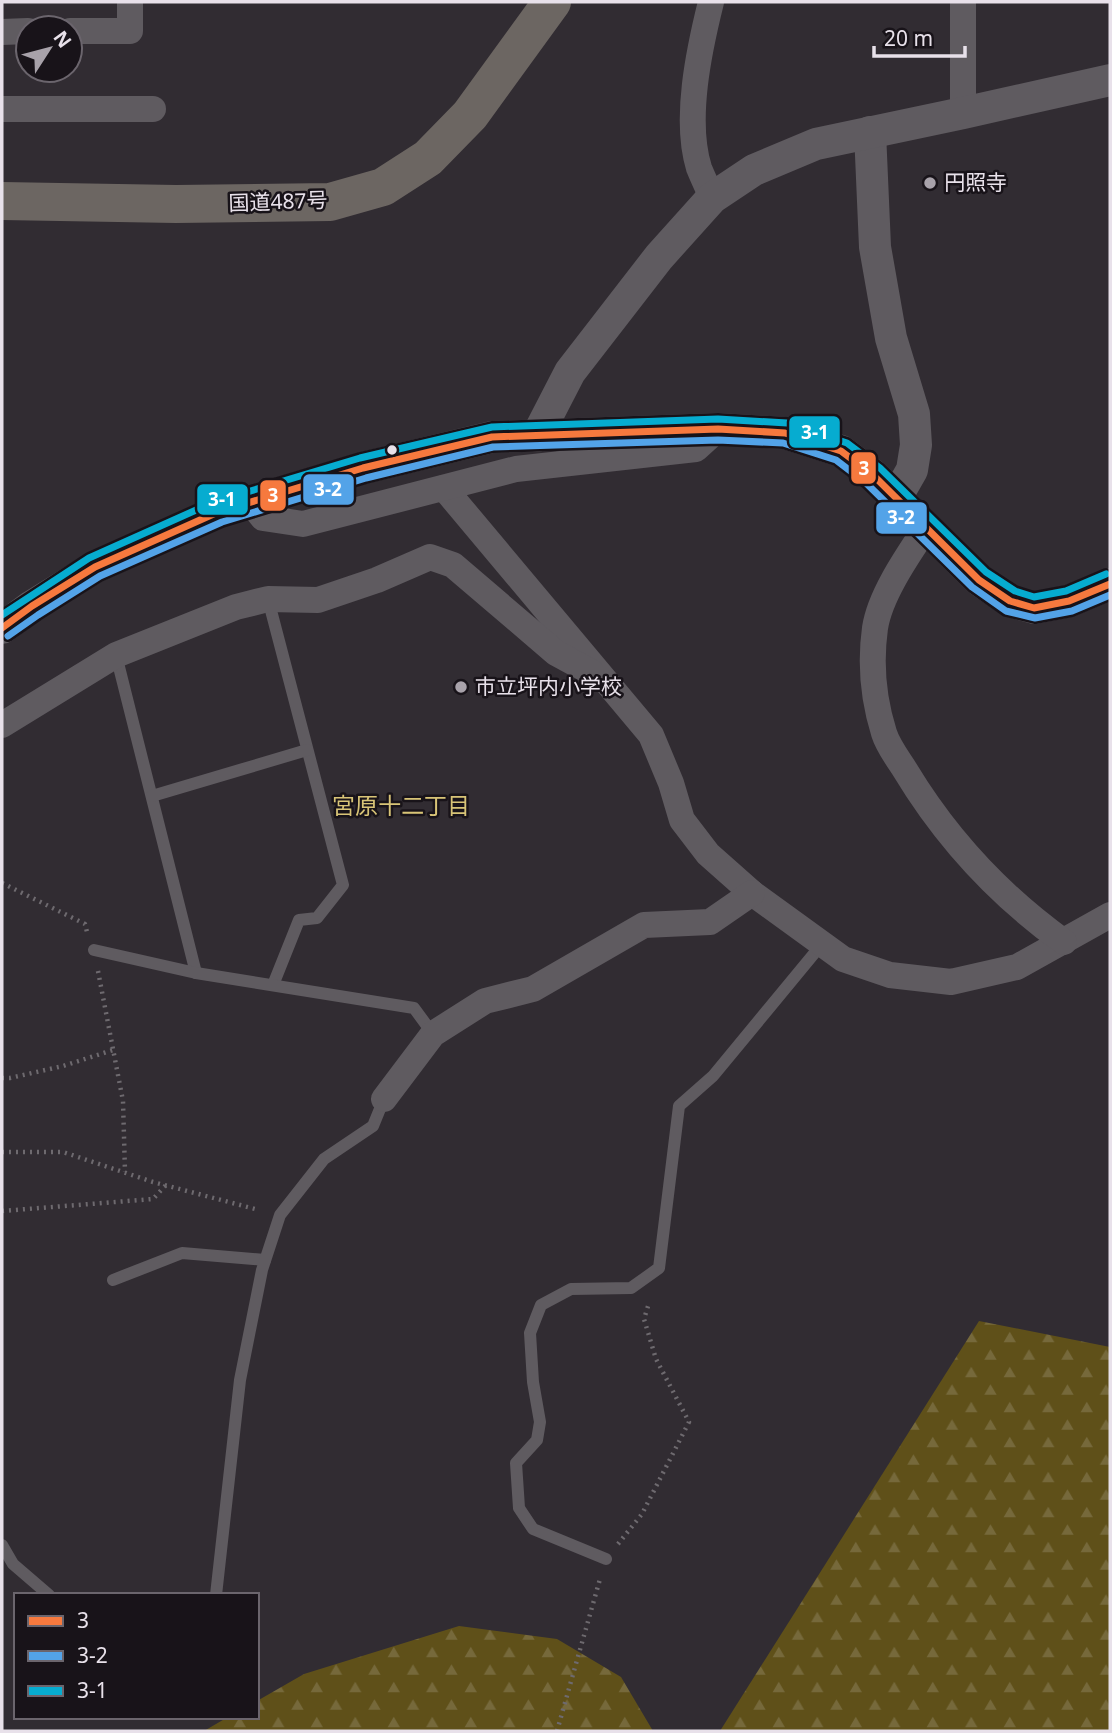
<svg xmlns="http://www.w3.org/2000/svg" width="1112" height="1733" font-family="'Noto Sans','Noto Sans JP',sans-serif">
	<defs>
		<pattern id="forest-firs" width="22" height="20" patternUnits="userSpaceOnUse" patternTransform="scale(1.75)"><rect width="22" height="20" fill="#5f5019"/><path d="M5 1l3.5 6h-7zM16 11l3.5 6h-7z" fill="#76693b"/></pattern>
	</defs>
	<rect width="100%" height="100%" fill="#312c32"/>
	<!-- forest -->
	<g fill="url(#forest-firs)">
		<polygon points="979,1321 1110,1347 1110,1731 720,1731"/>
		<polygon points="459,1626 557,1639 621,1677 653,1731 204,1731 228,1717 257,1717 257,1701 304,1674"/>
	</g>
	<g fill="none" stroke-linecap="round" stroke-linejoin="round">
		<!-- path -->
		<g stroke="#6e6a6f" stroke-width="4.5" stroke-dasharray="2 5" stroke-linecap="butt">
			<polyline points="2,883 85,924 87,932"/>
			<polyline points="98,971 123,1101 125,1172"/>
			<polyline points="2,1078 10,1078 63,1066 113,1050"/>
			<polyline points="2,1152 63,1152 153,1182 259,1210"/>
			<polyline points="2,1211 153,1199 166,1185"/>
			<polyline points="618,1544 642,1514 689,1422 656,1359 644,1319 649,1303"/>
			<polyline points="557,1731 600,1579"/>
		</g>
		<!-- service -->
		<g stroke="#5f5b60" stroke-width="12">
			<polyline points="268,599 343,885 317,918 299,920 273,985"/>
			<polyline points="116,655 196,973"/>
			<polyline points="152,796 307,750"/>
			<polyline points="94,950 196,973 414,1008 433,1034"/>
			<polyline points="113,1280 182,1253 265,1260"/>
			<polyline points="2,1545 13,1564 49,1595"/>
			<polyline points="606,1559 533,1529 519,1508 516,1463 537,1440 540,1422 533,1382 530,1333 541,1305 571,1289 631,1288 659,1268 679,1106 713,1076 822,944"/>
			<polyline points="216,1595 240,1380 262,1270 280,1215 324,1159 373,1126 384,1099"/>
		</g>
		<!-- minor -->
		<g stroke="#5f5b60" stroke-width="26">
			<path d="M711,2C699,50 684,120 699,168C703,178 708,188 712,198"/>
			<polyline points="70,31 130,31 130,2"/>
			<polyline points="2,32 28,31"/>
			<polyline points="2,109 153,109"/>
			<polyline points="963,113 963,2"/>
			<polyline points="444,488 651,735 671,783 682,820 708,854 752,893 843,959 890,975 951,982 1017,967 1110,915"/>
			<polyline points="250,502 263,518 303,524 516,469 696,449 718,429"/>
			<path d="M926,528C908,555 880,595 875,628C870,664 873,698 884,733C888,746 898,759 905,770C946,838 1000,896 1064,942"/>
			<polyline points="2,725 116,655 236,607 268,599 318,600 377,580 430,557 453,565 556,653 591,672"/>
			<polyline points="384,1099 433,1034 485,1001 533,989 644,925 710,922 752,893"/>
		</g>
		<!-- tertiary -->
		<g stroke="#5f5b60" stroke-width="32">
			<polyline points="870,132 875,247 891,338 914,414 916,445 912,470 896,498"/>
			<polyline points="537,436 570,372 659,257 712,198 754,170 816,144 963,113 1110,80"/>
			<polyline points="2,628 32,606 95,567 218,512 363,468 492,437 718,429 785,433 841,451 873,475 979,580 1010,601 1034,608 1069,601 1110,584"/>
		</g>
		<!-- trunk -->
		<polyline stroke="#6c6662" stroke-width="38" points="2,201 176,204 330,202 383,187 428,158 470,115 552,2"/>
		<!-- bus-1 casing -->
		<g stroke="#181319" stroke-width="12">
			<polyline id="bus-1" points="2,628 32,606 95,567 218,512 363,468 492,437 718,429 785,433 841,451 873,475 979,580 1010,601 1034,608 1069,601 1110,584"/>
		</g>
		<!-- bus-2 casing -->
		<g stroke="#181319" stroke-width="12">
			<polyline id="bus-2" points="8,636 38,615 100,576 222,522 366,478 493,447 718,440 783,443 836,460 866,483 972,587 1006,611 1035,618 1072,611 1110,595"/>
		</g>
		<!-- bus-3 casing -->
		<g stroke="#181319" stroke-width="12">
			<polyline id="bus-3" points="2,615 89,558 214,502 360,458 492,427 718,419 787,423 847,443 880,468 986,572 1015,591 1034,597 1066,591 1106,574"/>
		</g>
		<!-- bus-1 -->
		<use href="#bus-1" stroke="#f6793e" stroke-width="7"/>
		<!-- bus-2 -->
		<use href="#bus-2" stroke="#53a3e8" stroke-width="7"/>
		<!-- bus-3 -->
		<use href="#bus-3" stroke="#06acd0" stroke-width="7"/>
	</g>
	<!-- markers -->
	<g fill="#a8a2aa" stroke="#181319" stroke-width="2.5">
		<circle cx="930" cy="183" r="7"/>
		<circle cx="461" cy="687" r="7"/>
	</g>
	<circle fill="#e8e1ea" stroke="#181319" stroke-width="2.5" cx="392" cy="450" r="6"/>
	<g text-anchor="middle" stroke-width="5" stroke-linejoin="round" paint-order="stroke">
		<!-- poi labels -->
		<g font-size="21" fill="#e8e1ea" stroke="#181319" text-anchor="start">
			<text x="944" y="190">円照寺</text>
			<text x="475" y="694">市立坪内小学校</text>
		</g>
		<!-- street labels -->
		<g font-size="21" fill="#e8e1ea" stroke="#181319">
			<text transform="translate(278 202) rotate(-2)" y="7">国道487号</text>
		</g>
		<!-- neighbourhood labels -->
		<g font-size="23" fill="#d8c477" stroke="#181319">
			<text x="401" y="814">宮原十二丁目</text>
		</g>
	</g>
	<g stroke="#181319" stroke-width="2.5">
		<rect x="788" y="415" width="53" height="34" rx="7" fill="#06acd0"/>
		<rect x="850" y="451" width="27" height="34" rx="7" fill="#f6793e"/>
		<rect x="302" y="473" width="53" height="33" rx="7" fill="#53a3e8"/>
		<rect x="259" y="479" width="28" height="33" rx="7" fill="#f6793e"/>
		<rect x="196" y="483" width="53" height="33" rx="7" fill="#06acd0"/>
		<rect x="875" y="501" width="53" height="34" rx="7" fill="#53a3e8"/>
	</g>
	<g font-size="19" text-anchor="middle" font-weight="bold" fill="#fff">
		<text x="815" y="439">3-1</text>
		<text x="864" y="475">3</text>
		<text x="328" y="496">3-2</text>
		<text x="273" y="502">3</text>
		<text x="222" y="506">3-1</text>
		<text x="901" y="524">3-2</text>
	</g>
	<!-- border -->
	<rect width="1112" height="1733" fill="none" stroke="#e8e1ea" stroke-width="7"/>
	<!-- legend -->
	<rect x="14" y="1593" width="245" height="126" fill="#181319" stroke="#6b656d" stroke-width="2"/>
	<rect x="28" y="1616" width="35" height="10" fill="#f6793e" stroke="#6b656d" stroke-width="2"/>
	<text x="77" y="1628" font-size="21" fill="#e8e1ea">3</text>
	<rect x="28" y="1651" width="35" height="10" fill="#53a3e8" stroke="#6b656d" stroke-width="2"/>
	<text x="77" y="1663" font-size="21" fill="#e8e1ea">3-2</text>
	<rect x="28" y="1686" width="35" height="10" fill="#06acd0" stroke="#6b656d" stroke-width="2"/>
	<text x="77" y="1698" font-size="21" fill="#e8e1ea">3-1</text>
	<!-- north arrow -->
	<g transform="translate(49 49) rotate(54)"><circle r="33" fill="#181319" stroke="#6b656d" stroke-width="2"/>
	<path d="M0-5L12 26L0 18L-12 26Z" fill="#a8a2aa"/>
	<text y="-10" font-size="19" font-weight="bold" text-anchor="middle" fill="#e8e1ea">N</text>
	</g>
	<!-- scale -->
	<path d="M874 46v10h91v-10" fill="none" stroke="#e8e1ea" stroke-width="3.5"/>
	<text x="884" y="46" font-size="21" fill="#e8e1ea" stroke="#181319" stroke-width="5" paint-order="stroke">20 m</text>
</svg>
